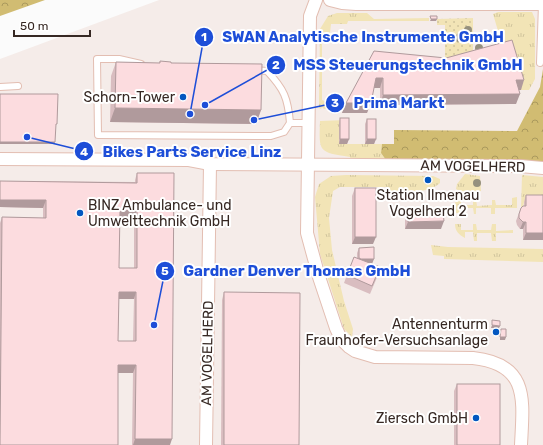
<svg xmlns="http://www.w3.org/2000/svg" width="543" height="445" font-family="Rubik,sans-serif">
	<defs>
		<pattern id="grass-tufts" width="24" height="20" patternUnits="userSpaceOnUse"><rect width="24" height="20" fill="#f2e4b6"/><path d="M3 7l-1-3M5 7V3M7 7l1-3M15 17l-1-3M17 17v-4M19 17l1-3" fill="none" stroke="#d0c49c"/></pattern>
		<pattern id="forest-crowns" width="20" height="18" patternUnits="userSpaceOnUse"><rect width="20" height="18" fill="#d1bc72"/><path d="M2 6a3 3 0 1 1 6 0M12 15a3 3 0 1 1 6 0" fill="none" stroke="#aa995d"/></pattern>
		<pattern id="park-dots" width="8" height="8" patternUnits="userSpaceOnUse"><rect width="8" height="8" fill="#f2e4b6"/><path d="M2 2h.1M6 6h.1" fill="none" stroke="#d0c49c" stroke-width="1.8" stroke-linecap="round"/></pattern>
	</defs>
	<rect width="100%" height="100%" fill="#fbfbfb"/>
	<!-- built -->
	<polygon fill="#f5ece9" points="159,0 543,0 543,445 0,445 0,59"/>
	<!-- grass -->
	<g fill="url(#grass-tufts)">
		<polygon points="498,12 532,12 535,19 535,79 529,90 521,90 508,50 504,51 493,14"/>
		<polygon points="337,13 367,13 374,19 429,18 429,21 348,21 347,24 331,24 330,33 322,33 322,100 330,103 330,108 324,109 322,107 321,109 319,108 320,29 328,16"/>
		<path d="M346,120L339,144H382L381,153L386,160H351L350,157C318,152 319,152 320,121Z"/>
		<polygon points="465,174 480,176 481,191 461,192 456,189 457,184"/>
		<path d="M346,175L433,176L440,179V183C430,193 403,193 389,193L388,187H340L333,191L329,218L332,250L344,301L353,329L352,337L344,329L320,254L315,197L319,184L331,176Z"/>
		<polygon points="522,175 543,177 543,202 524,202 523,209 521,209"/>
		<polygon points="517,197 517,208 495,208 495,214 491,214 491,208 476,208 476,214 474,214 473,208 461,208 461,213 456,213 455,199 461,199 461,205 473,205 473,199 476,199 477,206 492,205 492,200 495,200 496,205 512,205 512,198"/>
		<path d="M455,224H461V230H473V224H476L477,230H491L492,224H496V231L513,230V233H496V241H492L491,233H477V241H474L473,232H465V238C459,235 455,231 455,224Z"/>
		<polygon points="431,245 448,247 543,249 543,262 444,259 444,256 433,255"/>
	</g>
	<!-- forest -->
	<g fill="url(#forest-crowns)">
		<polygon points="0,0 45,0 0,16"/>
		<polygon points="543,69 543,163 386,160 381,153 382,144 394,144 394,130 517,131 540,87"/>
	</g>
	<!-- park -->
	<polygon fill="url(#park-dots)" points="473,18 473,54 445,60 445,25 437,25 437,19"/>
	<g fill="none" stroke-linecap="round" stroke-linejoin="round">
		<!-- service casing -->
		<g stroke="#e3beb2" stroke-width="8">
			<g id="service">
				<polyline points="540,63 542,4"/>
				<polyline points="141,64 119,59 97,59 98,135 271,136 284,132 290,123 308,123"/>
				<path d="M254,70L267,71C284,89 288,98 290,123"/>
				<polyline points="0,87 18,86"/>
			</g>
		</g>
		<!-- minor casing -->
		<g stroke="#e3beb2" stroke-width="14">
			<g id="minor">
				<path d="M316,0L310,16L307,233L319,277L336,328L341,339L349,347L355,351L375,357L473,358C530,364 523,401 521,445"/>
				<polyline points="330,0 342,3 356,4 543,4"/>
				<polyline points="0,159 189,160 210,164 520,166 543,168"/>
				<polyline points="206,445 210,164"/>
			</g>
		</g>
		<!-- service -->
		<use href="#service" stroke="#fff" stroke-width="6"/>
		<!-- minor -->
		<use href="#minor" stroke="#fff" stroke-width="12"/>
	</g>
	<!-- trees -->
	<g fill="#95907e">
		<circle cx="468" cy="30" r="4"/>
		<circle cx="459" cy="38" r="4"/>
		<circle cx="479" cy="48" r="4"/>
		<circle cx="477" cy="183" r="4"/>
	</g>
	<!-- wall -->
	<g fill="#d9bdc0" fill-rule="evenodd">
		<polygon points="374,51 521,90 519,90 516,104 380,105 380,88 374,88 367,113 342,113"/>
		<polygon points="160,61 171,63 261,110 256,124 110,122 111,76 116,62 159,63"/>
		<polygon points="340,118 349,139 347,144 339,144 339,123"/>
		<polygon points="367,119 376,139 374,144 365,144 365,124"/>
		<path d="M137,173L170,445H132L133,373H118V445H0V223L2,217L43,218V208L0,207V181L135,182V180ZM134,218V268H119V219ZM119,299H134L133,341H118Z"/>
		<polygon points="355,188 373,244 352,244 352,196"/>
		<polygon points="526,195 543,195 543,240 523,240 523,229 520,229 517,225 516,221 521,208 524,206 524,202"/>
		<polygon points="408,213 441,229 405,229 405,220"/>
		<polygon points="359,248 372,264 378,275 370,294 344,283 347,275 357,258 357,253"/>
		<polygon points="224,292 299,445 221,445 222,300"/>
		<polygon points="457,384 500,445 454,445 454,391"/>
	</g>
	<!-- shaded-wall -->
	<g fill="#b09a9c">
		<polygon points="431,19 437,19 436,21 430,21"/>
		<polygon points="376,78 383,78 380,88 372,88"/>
		<polygon points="516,80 524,80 521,90 513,90"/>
		<polygon points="520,94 516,104 380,105 383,95"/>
		<polygon points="346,103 371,103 367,113 342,113"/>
		<polygon points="115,108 261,110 256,124 110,122"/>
		<polygon points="340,139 349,139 347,144 339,144"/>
		<polygon points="367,139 376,139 374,144 365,144"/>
		<polygon points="0,142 55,142 54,144 0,144"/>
		<polygon points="0,200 46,200 43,208 0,207"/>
		<polygon points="137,210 134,218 117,219 120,211"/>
		<polygon points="444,221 441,229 405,229 408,222"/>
		<polygon points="523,222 526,222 523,229 520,229"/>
		<polygon points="526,233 543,233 543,240 523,240"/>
		<polygon points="355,237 376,237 373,244 352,244"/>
		<polygon points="359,259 374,259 372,264"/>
		<polygon points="119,292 136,292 134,299 116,299"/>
		<polygon points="492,325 500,326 499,328 491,328"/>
		<polygon points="500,337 506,337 505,340 500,340"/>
		<polygon points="118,365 136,365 133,373 115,373"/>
		<polygon points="135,439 172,439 170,445 133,445"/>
	</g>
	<!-- building -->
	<g fill="#fcdcdf" stroke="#b09a9c" fill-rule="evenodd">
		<polygon points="430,16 437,16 437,19 431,19"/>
		<polygon points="512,40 524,80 516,80 520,94 383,95 383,78 376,78 371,103 346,103 374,51 446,58"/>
		<polygon points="160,61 171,62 171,63 262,64 261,110 115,108 116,62 160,63"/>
		<polygon points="0,94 58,94 57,124 56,124 55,142 0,142"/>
		<rect x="340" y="118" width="9" height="21"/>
		<rect x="367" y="119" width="9" height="20"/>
		<path d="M137,173H174L172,439H135L136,365H118V445H0L2,217L46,218V200H0V181L137,183ZM137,210V268H119L120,211ZM119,292H136V341H118Z"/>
		<rect x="355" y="188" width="21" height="49"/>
		<polygon points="526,195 543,195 543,233 526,233 526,222 523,222 519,218 519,214 521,208 523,206 526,206"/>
		<polygon points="443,212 444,221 408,222 408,213"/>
		<polygon points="374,247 374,259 361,259 359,258 359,248"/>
		<polygon points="354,257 380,267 372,286 347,275"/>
		<polygon points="224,292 300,293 299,445 224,445"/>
		<polygon points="492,320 500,321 500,326 492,325"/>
		<polygon points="501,329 506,329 506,337 500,337"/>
		<rect x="457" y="384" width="43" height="61"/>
	</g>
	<!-- markers -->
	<g fill="#0357c0" stroke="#fff" stroke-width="1.5">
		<circle cx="183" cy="97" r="4"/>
		<circle cx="428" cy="180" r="4"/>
		<circle cx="80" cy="213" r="4"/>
		<circle cx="496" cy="332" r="4"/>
		<circle cx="476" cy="418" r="4"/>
	</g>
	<g text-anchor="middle" stroke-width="4" stroke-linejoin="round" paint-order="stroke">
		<!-- poi labels -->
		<g font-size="14" fill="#362823" stroke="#fff" text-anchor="end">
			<text x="175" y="102">Schorn-Tower</text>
			<text x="428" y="200" text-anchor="middle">Station Ilmenau<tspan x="428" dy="16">Vogelherd 2</tspan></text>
			<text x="88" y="210" text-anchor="start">BINZ Ambulance- und<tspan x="88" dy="16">Umwelttechnik GmbH</tspan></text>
			<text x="488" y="329">Antennenturm<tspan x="488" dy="16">Fraunhofer-Versuchsanlage</tspan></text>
			<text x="468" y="423">Ziersch GmbH</text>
		</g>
		<!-- street labels -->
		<g font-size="14" fill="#362823" stroke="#fff">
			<text transform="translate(473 166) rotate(1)" y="5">AM VOGELHERD</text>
			<text transform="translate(207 353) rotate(-89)" y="5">AM VOGELHERD</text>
		</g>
	</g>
	<!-- callouts -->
	<path fill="none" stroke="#1d4ed8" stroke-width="1.5" d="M190 114L204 37M205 105L276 65M254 120L335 103M27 137L84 151M154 325L165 271"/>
	<g fill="#1d4ed8" stroke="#fff" stroke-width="1.5">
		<circle cx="190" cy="114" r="4"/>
		<circle cx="205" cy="105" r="4"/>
		<circle cx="254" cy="120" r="4"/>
		<circle cx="27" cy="137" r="4"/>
		<circle cx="154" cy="325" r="4"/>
		<circle cx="204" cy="37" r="10"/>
		<circle cx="276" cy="65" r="10"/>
		<circle cx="335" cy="103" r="10"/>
		<circle cx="84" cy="151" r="10"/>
		<circle cx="165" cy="271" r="10"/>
	</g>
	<g font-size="12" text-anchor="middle" font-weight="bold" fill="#fff">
		<text x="204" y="41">1</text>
		<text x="276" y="69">2</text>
		<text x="335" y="107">3</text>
		<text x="84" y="156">4</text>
		<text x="165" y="275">5</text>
	</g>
	<g font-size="15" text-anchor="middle" font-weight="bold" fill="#1d4ed8" stroke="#fff" stroke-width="4" stroke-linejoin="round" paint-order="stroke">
		<text x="363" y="42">SWAN Analytische Instrumente GmbH</text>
		<text x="408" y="70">MSS Steuerungstechnik GmbH</text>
		<text x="399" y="108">Prima Markt</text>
		<text x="192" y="157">Bikes Parts Service Linz</text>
		<text x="297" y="276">Gardner Denver Thomas GmbH</text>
	</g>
	<!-- scale -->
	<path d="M14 30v6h76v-6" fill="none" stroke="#362823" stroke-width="2"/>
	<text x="20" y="30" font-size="12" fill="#362823" stroke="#ffffff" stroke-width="3" paint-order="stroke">50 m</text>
</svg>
